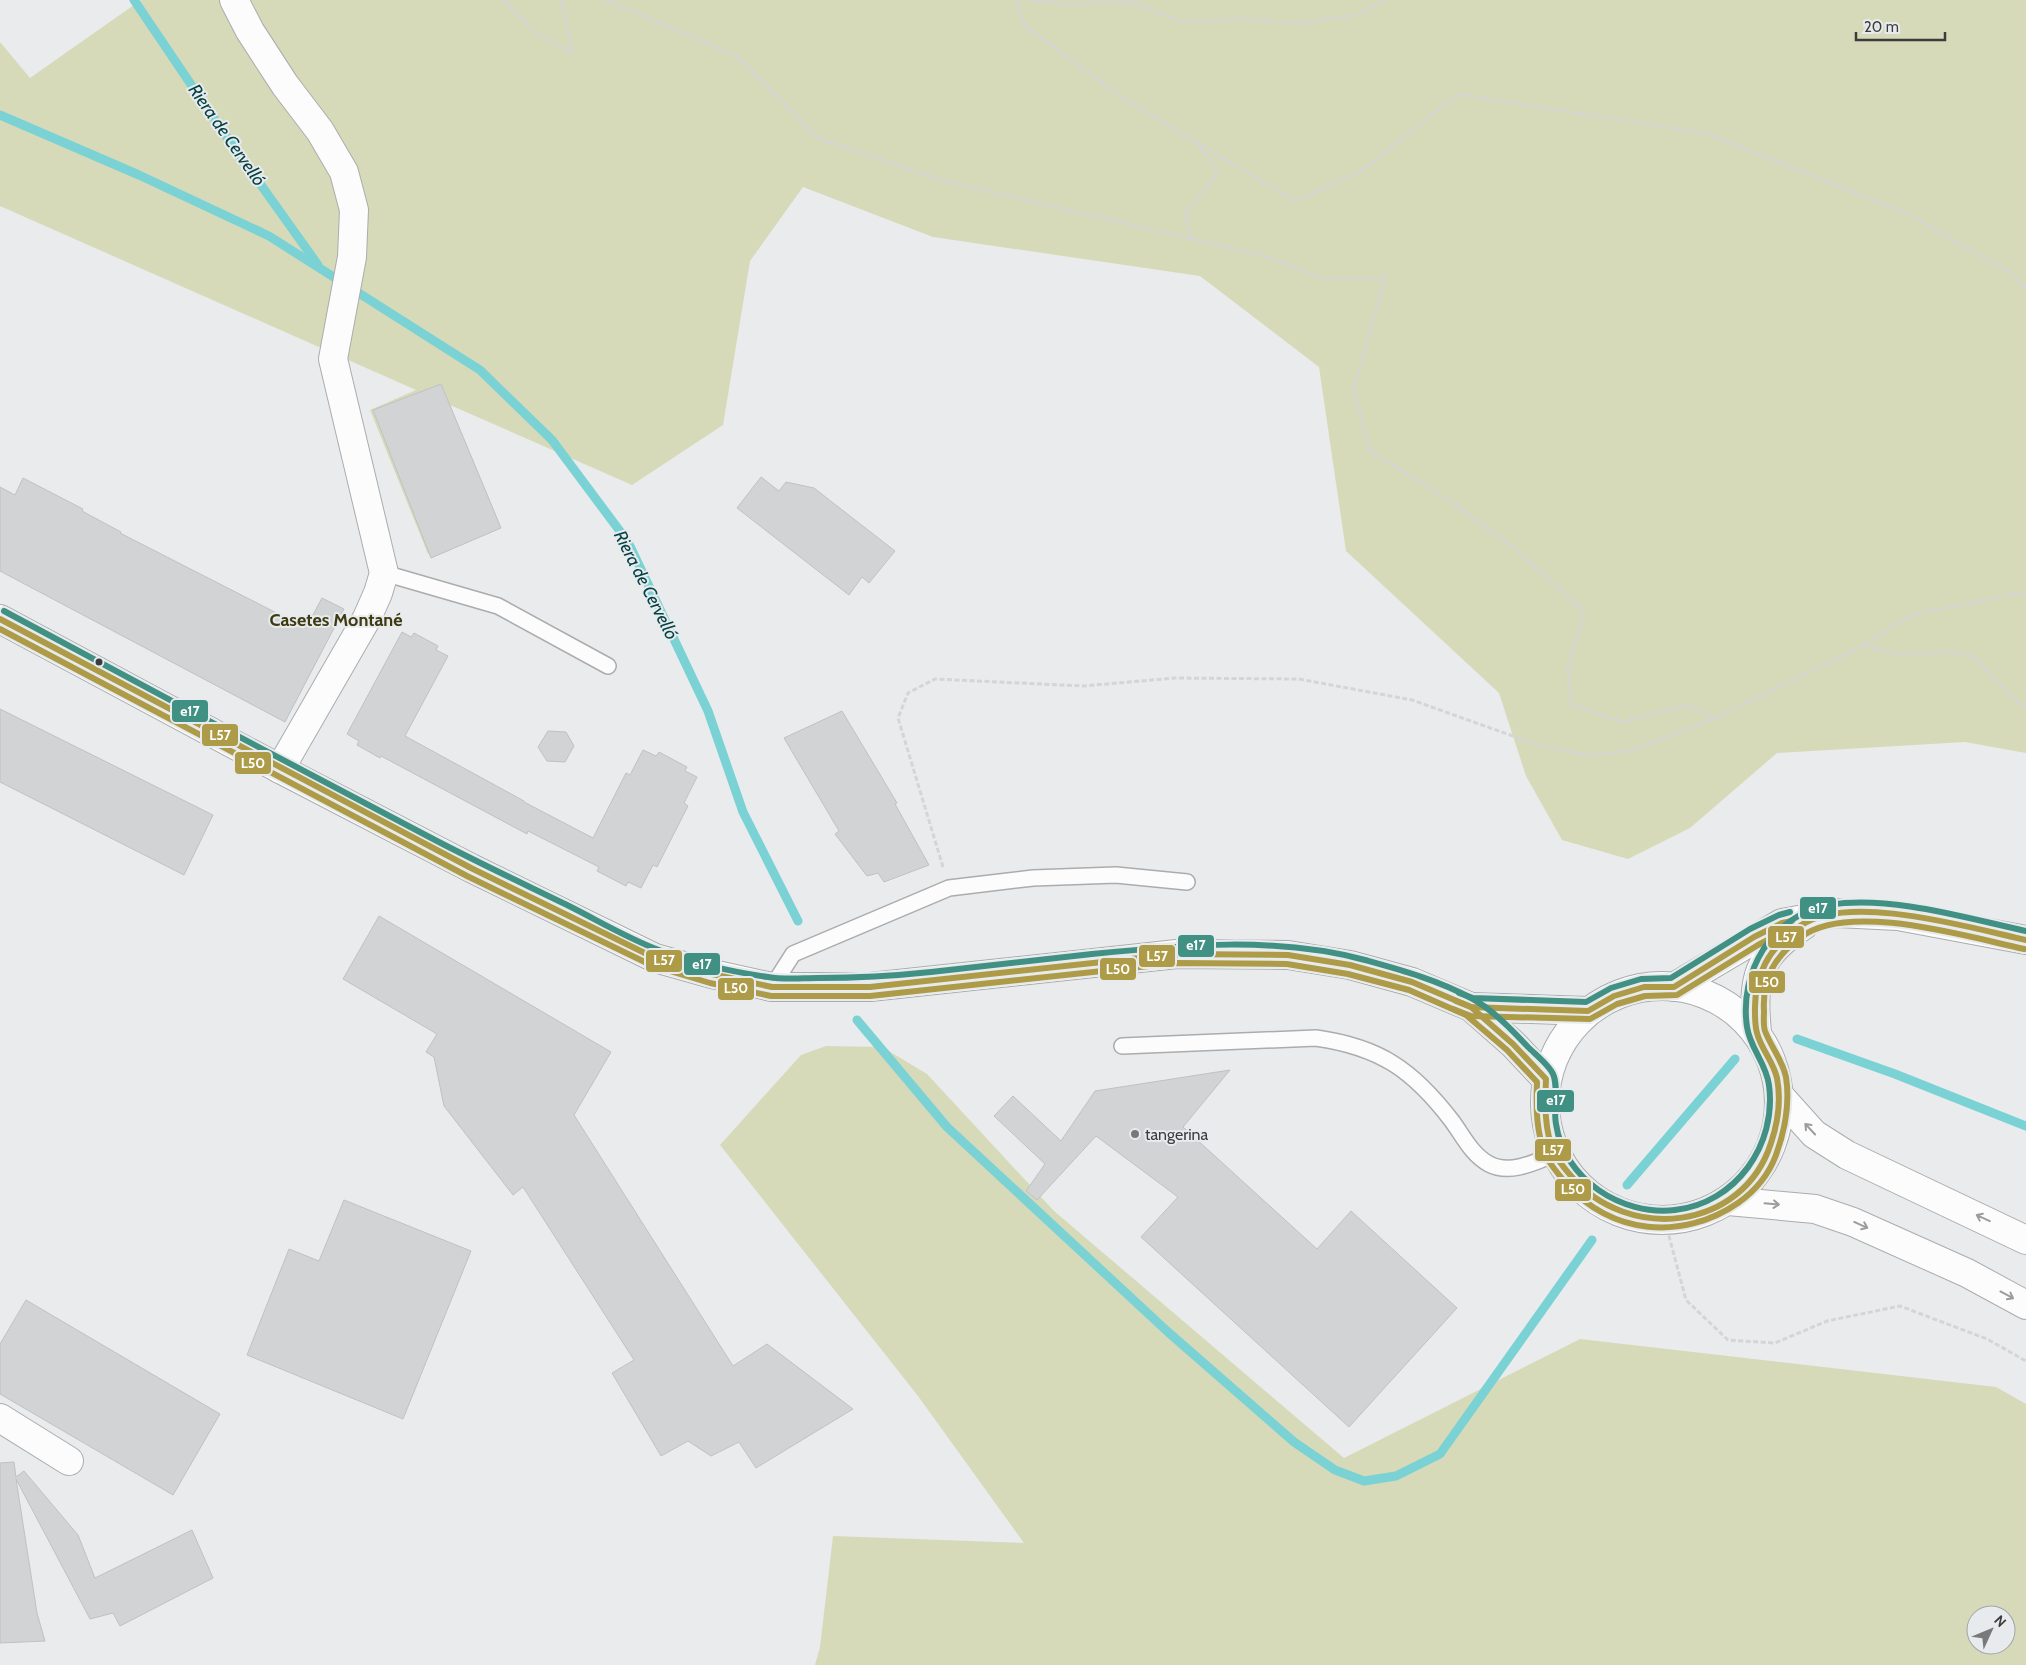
<svg xmlns="http://www.w3.org/2000/svg" width="2026" height="1665" font-family="Cabin,sans-serif">
	<rect width="100%" height="100%" fill="#e9ebed"/>
	<!-- green -->
	<g fill="#d7dab9" fill-rule="evenodd">
		<polygon points="141,0 2026,0 2026,753 1965,742 1777,753 1690,828 1628,859 1562,840 1526,776 1499,693 1346,551 1319,367 1200,276 933,237 803,187 750,261 723,425 632,485 450,405 500,525 428,554 370,410 416,390 0,206 0,42 30,78"/>
		<path d="M826,1046L882,1047L927,1074L1054,1211L1344,1458L1580,1339L1996,1387L2026,1404V1665H815L820,1647L833,1536L1024,1543L918,1396L720,1145L801,1055ZM1976,1615H2006V1645H1976Z"/>
	</g>
	<g fill="none" stroke-linecap="round" stroke-linejoin="round">
		<!-- stream -->
		<g stroke="#7ad2d5" stroke-width="9">
			<polyline points="134,0 219,126 318,265"/>
			<polyline points="0,115 139,175 269,236 480,370 552,440 628,542 708,711 743,812 798,921"/>
			<polyline points="857,1020 947,1127 1168,1332 1294,1442 1335,1470 1364,1481 1396,1476 1440,1454 1592,1240"/>
			<polyline points="1797,1039 1895,1074 2026,1126"/>
			<polyline points="1627,1185 1735,1059"/>
		</g>
	</g>
	<!-- building -->
	<g fill="#d2d3d5" stroke="#c0c1c2">
		<polygon points="441,384 501,528 431,558 373,410"/>
		<polygon points="761,477 779,491 786,482 814,488 895,551 869,583 862,577 849,595 737,508"/>
		<polygon points="23,478 83,509 82,511 121,532 120,533 306,628 322,598 344,609 285,722 0,571 0,487 15,495"/>
		<polygon points="402,632 411,637 414,633 438,646 436,650 448,656 405,736 524,801 524,802 593,838 626,773 630,775 643,750 656,756 659,752 687,767 685,771 697,777 684,803 688,806 657,867 653,865 641,888 628,882 626,886 597,871 599,867 528,831 527,834 381,756 380,758 357,745 359,741 347,734"/>
		<polygon points="0,709 213,815 184,875 0,782"/>
		<polygon points="842,711 897,803 895,804 929,865 884,882 878,873 867,876 835,834 839,831 784,738"/>
		<polygon points="548,731 566,732 574,746 565,762 547,761 538,747"/>
		<polygon points="379,916 611,1052 574,1115 733,1366 767,1344 853,1409 756,1468 739,1442 711,1456 688,1441 661,1456 612,1373 634,1360 523,1187 513,1195 444,1106 434,1057 426,1052 437,1034 343,979"/>
		<polygon points="1230,1070 1183,1127 1317,1249 1351,1211 1457,1308 1349,1427 1141,1237 1178,1197 1096,1136 1037,1200 1026,1191 1045,1164 994,1116 1013,1096 1061,1141 1095,1091"/>
		<polygon points="344,1200 471,1251 403,1419 247,1355 289,1249 319,1261"/>
		<polygon points="26,1300 220,1414 173,1495 0,1394 0,1344"/>
		<polygon points="14,1462 16,1477 24,1471 78,1535 95,1578 192,1530 213,1578 120,1626 113,1613 90,1619 16,1479 37,1613 45,1641 0,1643 0,1463"/>
	</g>
	<g fill="none" stroke-linecap="round" stroke-linejoin="round">
		<!-- service casing -->
		<g stroke="#abacad" stroke-width="18">
			<g id="service">
				<polyline points="384,573 498,606 608,666"/>
				<polyline points="772,987 793,954 949,888 1033,878 1116,875 1187,882"/>
				<path d="M1122,1046L1316,1038C1380,1047 1413,1070 1452,1121C1463,1136 1472,1155 1489,1164C1510,1175 1536,1162 1555,1154"/>
			</g>
		</g>
		<!-- minor casing -->
		<g stroke="#abacad" stroke-width="30">
			<g id="minor">
				<polyline points="234,0 250,31 285,85 320,131 344,172 354,210 352,257 333,359 384,573 378,593 367,618 280,769"/>
				<polyline points="0,1418 69,1461"/>
			</g>
		</g>
		<!-- tertiary casing -->
		<g stroke="#abacad" stroke-width="30">
			<g id="tertiary">
				<polyline points="1674,987 1782,923 1837,913 1898,916 2026,940"/>
				<path d="M1757,1033C1752,978 1756,957 1804,925"/>
			</g>
		</g>
		<!-- primary casing -->
		<g stroke="#abacad" stroke-width="30">
			<g id="primary">
				<polyline points="0,619 280,769 471,868 655,958 712,974 772,987 870,987 1177,954 1288,955 1350,965 1412,982 1471,1007 1513,1044 1546,1079"/>
				<circle cx="1662" cy="1103" r="117"/>
				<polyline points="1471,1007 1588,1011"/>
			</g>
		</g>
		<!-- motorway casing -->
		<g stroke="#abacad" stroke-width="30">
			<g id="motorway">
				<polyline points="1779,1095 1814,1134 1847,1155 2026,1240"/>
				<polyline points="1728,1201 1815,1209 1853,1222 1967,1273 2026,1305"/>
			</g>
		</g>
		<!-- path -->
		<g stroke="#d4d5d5" stroke-width="3" stroke-dasharray="5 2.5" stroke-linecap="butt">
			<polyline points="504,0 539,35 572,52 562,0"/>
			<polyline points="606,0 737,56 817,138 945,181 1261,255 1325,279 1385,278 1354,388 1370,451 1446,498 1513,547 1584,611 1568,669 1571,704 1622,722 1686,705 1716,718"/>
			<polyline points="1017,0 1025,26 1122,97 1195,142 1218,170 1207,188 1185,213 1192,240"/>
			<polyline points="1028,0 1069,4 1132,2 1183,22 1247,19 1299,23 1356,15 1387,0"/>
			<polyline points="1195,142 1296,201 1363,170 1458,94 1708,134 1906,213 2010,272 2026,289"/>
			<polyline points="1864,645 1897,654 1947,652 1975,657 2015,701 2026,706"/>
			<polyline points="943,867 898,718 908,693 935,679 1083,686 1175,678 1299,679 1412,700 1538,745 1590,756 1633,750 1716,718 1864,645 1911,615 2026,592"/>
			<polyline points="1665,1221 1686,1300 1728,1340 1775,1343 1827,1321 1900,1306 1987,1339 2026,1361"/>
		</g>
		<!-- service -->
		<use href="#service" stroke="#fcfcfc" stroke-width="15"/>
		<!-- minor -->
		<use href="#minor" stroke="#fcfcfc" stroke-width="28"/>
		<!-- tertiary -->
		<use href="#tertiary" stroke="#fcfcfc" stroke-width="28"/>
		<!-- primary -->
		<use href="#primary" stroke="#fcfcfc" stroke-width="28"/>
		<!-- motorway -->
		<use href="#motorway" stroke="#fcfcfc" stroke-width="28"/>
		<!-- bus-1 casing -->
		<g stroke="#e8ebee" stroke-width="10">
			<g id="bus-1">
				<path d="M0,619L471,868L655,958L712,974L772,987H870L1177,954L1288,955L1350,965L1412,982L1471,1007L1513,1044L1546,1079C1545,1103 1544,1130 1554,1152C1558,1161 1565,1169 1571,1176C1628,1243 1743,1231 1771,1143C1778,1122 1781,1099 1777,1078C1773,1061 1761,1049 1757,1033C1755,1026 1755,1019 1755,1012C1754,974 1769,948 1800,926C1848,892 1971,928 2026,940"/>
				<polyline points="1456,1001 1471,1007 1588,1011 1614,996 1644,987 1674,987 1754,937 1782,923 1792,921"/>
			</g>
		</g>
		<!-- bus-2 casing -->
		<g stroke="#e8ebee" stroke-width="10">
			<g id="bus-2">
				<path d="M0,629L467,876L653,966L710,983L771,996H870L1177,963L1287,964L1348,974L1409,990L1466,1015L1507,1050L1537,1082C1536,1107 1536,1133 1546,1156C1551,1166 1559,1175 1566,1183C1610,1235 1683,1241 1738,1203C1755,1191 1769,1174 1776,1155C1785,1130 1790,1103 1786,1077C1782,1059 1771,1047 1765,1031C1763,1025 1764,1017 1764,1011C1762,978 1775,956 1801,937C1849,901 1968,937 2024,949"/>
				<polyline points="1453,1009 1471,1016 1590,1019 1617,1004 1645,996 1677,995 1758,945 1785,931 1794,930"/>
			</g>
		</g>
		<!-- bus-3 casing -->
		<g stroke="#e8ebee" stroke-width="10">
			<g id="bus-3">
				<path d="M4,611C147,688 291,765 435,840C479,863 524,884 569,906C599,921 629,939 659,950C693,963 733,972 768,977C785,980 802,978 818,978C856,978 893,976 931,972C984,966 1038,960 1092,954C1182,945 1277,936 1365,960C1401,970 1438,980 1471,998C1492,1009 1512,1030 1528,1047C1535,1054 1549,1065 1553,1074C1559,1087 1553,1109 1556,1124C1564,1179 1621,1216 1675,1210C1736,1203 1777,1145 1769,1085C1766,1063 1750,1048 1747,1027C1739,972 1771,916 1829,905C1890,895 1966,918 2026,931"/>
				<polyline points="1459,993 1473,998 1586,1002 1611,988 1641,979 1671,978 1750,929 1779,915 1790,912"/>
			</g>
		</g>
		<!-- bus-1 -->
		<use href="#bus-1" stroke="#ad9b48" stroke-width="6"/>
		<!-- bus-2 -->
		<use href="#bus-2" stroke="#ad9b48" stroke-width="6"/>
		<!-- bus-3 -->
		<use href="#bus-3" stroke="#409183" stroke-width="6"/>
	</g>
	<!-- one-way arrows -->
	<defs><path id="oneway-shaft" d="M-6 0H5M1.5-3L5.5 0L1.5 3" fill="none" stroke-width="1.6" stroke-linecap="round" stroke-linejoin="round" transform="scale(1.25)"/></defs>
	<g stroke="#9c9c9d">
		<use href="#oneway-shaft" transform="translate(1810 1129) rotate(-133)"/>
		<use href="#oneway-shaft" transform="translate(1772 1204) rotate(5)"/>
		<use href="#oneway-shaft" transform="translate(1983 1218) rotate(-155)"/>
		<use href="#oneway-shaft" transform="translate(1861 1225) rotate(24)"/>
		<use href="#oneway-shaft" transform="translate(2007 1295) rotate(28)"/>
	</g>
	<!-- markers -->
	<circle fill="#3b3c3e" stroke="#e8ebee" stroke-width="2" cx="99" cy="662" r="4.5"/>
	<circle fill="#78797b" stroke="#e8ebee" stroke-width="2" cx="1135" cy="1134" r="5"/>
	<g text-anchor="middle" stroke-width="4" stroke-linejoin="round" paint-order="stroke">
		<!-- poi labels -->
		<g font-size="16" fill="#3b3c3e" stroke="#e8ebee" text-anchor="start">
			<text x="1145" y="1140">tangerina</text>
		</g>
		<!-- water labels -->
		<g font-size="18" font-style="italic" fill="#064243" stroke="#e8ebee">
			<text transform="translate(227 135) rotate(55)" y="6">Riera de Cervelló</text>
			<text transform="translate(646 585) rotate(63)" y="6">Riera de Cervelló</text>
		</g>
		<!-- neighbourhood labels -->
		<g font-size="18" font-weight="bold" fill="#3f3b11" stroke="#e8ebee">
			<text x="336" y="626">Casetes Montané</text>
		</g>
	</g>
	<g stroke="#e8ebee" stroke-width="2">
		<rect x="171" y="699" width="38" height="24" rx="5" fill="#409183"/>
		<rect x="201" y="723" width="38" height="24" rx="5" fill="#ad9b48"/>
		<rect x="234" y="751" width="38" height="24" rx="5" fill="#ad9b48"/>
		<rect x="1799" y="896" width="38" height="24" rx="5" fill="#409183"/>
		<rect x="1767" y="925" width="38" height="24" rx="5" fill="#ad9b48"/>
		<rect x="1177" y="934" width="38" height="24" rx="5" fill="#409183"/>
		<rect x="1138" y="944" width="38" height="24" rx="5" fill="#ad9b48"/>
		<rect x="645" y="949" width="38" height="24" rx="5" fill="#ad9b48"/>
		<rect x="683" y="952" width="38" height="24" rx="5" fill="#409183"/>
		<rect x="1099" y="957" width="38" height="24" rx="5" fill="#ad9b48"/>
		<rect x="1748" y="970" width="38" height="24" rx="5" fill="#ad9b48"/>
		<rect x="717" y="977" width="38" height="24" rx="5" fill="#ad9b48"/>
		<rect x="1536" y="1089" width="39" height="24" rx="5" fill="#409183"/>
		<rect x="1534" y="1138" width="38" height="24" rx="5" fill="#ad9b48"/>
		<rect x="1554" y="1178" width="38" height="24" rx="5" fill="#ad9b48"/>
	</g>
	<g font-size="14" text-anchor="middle" font-weight="bold" fill="#fff">
		<text x="190" y="716">e17</text>
		<text x="220" y="740">L57</text>
		<text x="253" y="768">L50</text>
		<text x="1818" y="913">e17</text>
		<text x="1786" y="942">L57</text>
		<text x="1196" y="950">e17</text>
		<text x="1157" y="961">L57</text>
		<text x="664" y="965">L57</text>
		<text x="702" y="969">e17</text>
		<text x="1118" y="974">L50</text>
		<text x="1767" y="987">L50</text>
		<text x="736" y="993">L50</text>
		<text x="1556" y="1105">e17</text>
		<text x="1553" y="1155">L57</text>
		<text x="1573" y="1194">L50</text>
	</g>
	<!-- north arrow -->
	<g transform="translate(1991 1630) rotate(46)"><circle r="24" fill="#e8ebee" stroke="#a3a5a8"/>
	<path d="M0-4L9 19L0 12L-9 19Z" fill="#78797b"/>
	<text y="-8" font-size="14" font-weight="bold" text-anchor="middle" fill="#3b3c3e">N</text>
	</g>
	<!-- scale -->
	<path d="M1856 32v8h89v-8" fill="none" stroke="#3b3c3e" stroke-width="2.5"/>
	<text x="1864" y="32" font-size="15" fill="#3b3c3e" stroke="#e8ebee" stroke-width="4" paint-order="stroke">20 m</text>
</svg>
